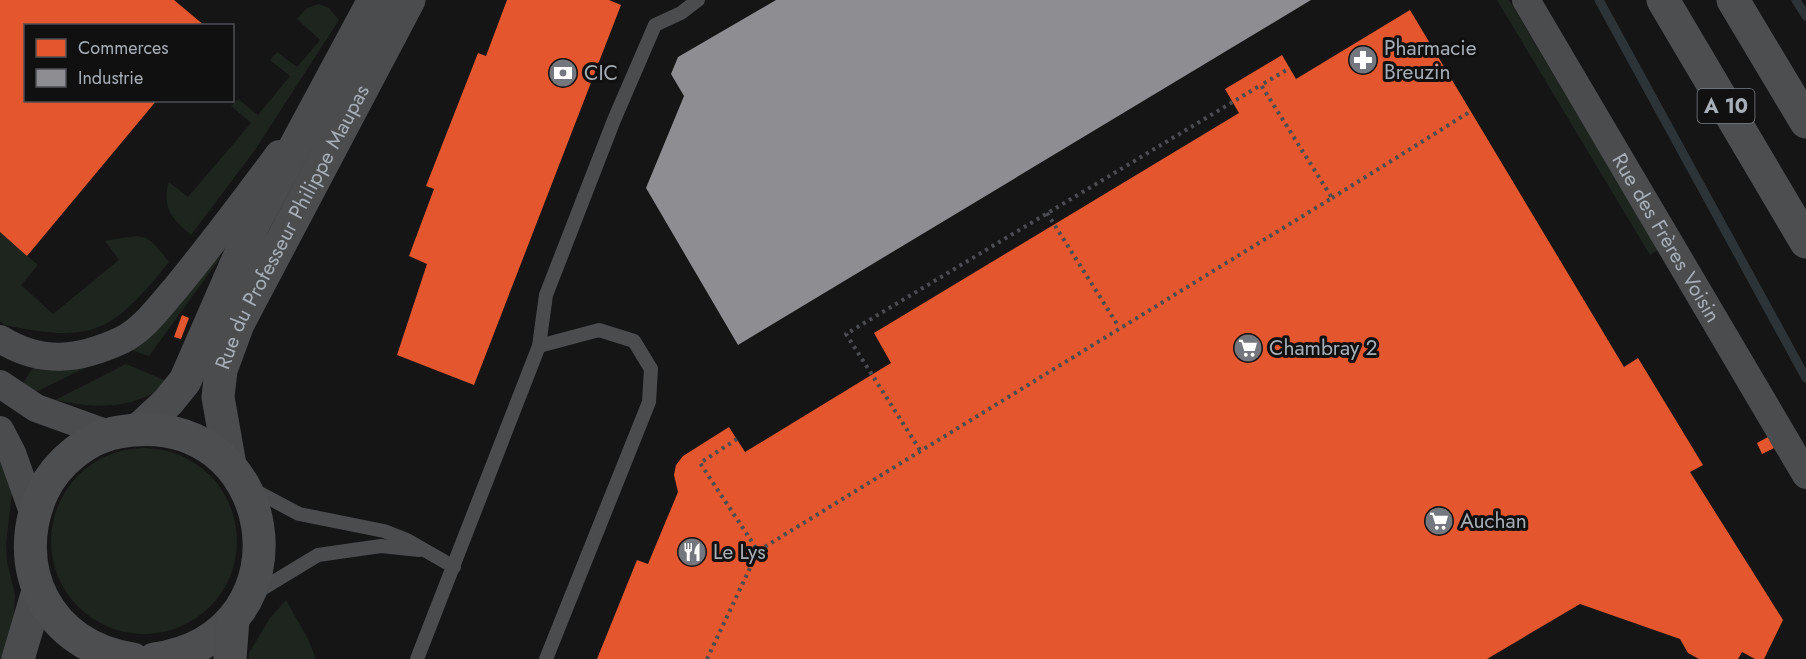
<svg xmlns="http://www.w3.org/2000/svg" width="1806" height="659" font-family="Jost,sans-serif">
	<rect width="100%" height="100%" fill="#151516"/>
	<!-- green -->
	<g fill="#1e241e">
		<polygon points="1497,0 1509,0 1658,250 1650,255"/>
		<path d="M319,4L329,8L339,20L255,150L191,235C172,219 161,207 169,182L188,197L251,123L231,106L238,99L258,115L290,76L270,60L277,52L297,67L320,40L297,19L307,8Z"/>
		<path d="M0,232L38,265L21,285L53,314L119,260L105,241C143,235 144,229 169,262C112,332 95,344 4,325L0,321Z"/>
		<polygon points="213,252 221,257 149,356 123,347"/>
		<polygon points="36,363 93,364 36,392 23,383"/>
		<path d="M126,364L169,382C136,410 95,409 55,400Z"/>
		<circle cx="144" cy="541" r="93"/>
		<polygon points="0,449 13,486 6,543 7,561 15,595 14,624 3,659 0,659"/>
		<polygon points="286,600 308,639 316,659 249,659 249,653 270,618"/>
	</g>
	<!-- shops -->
	<g fill="#e4572e">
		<polygon points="0,0 174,0 205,26 26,26 26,100 157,100 27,256 0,232"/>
		<polygon points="507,0 609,0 621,5 474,385 397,355 427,264 409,256 434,189 426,186 478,53 486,56"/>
		<polygon points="1410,10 1624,367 1638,358 1703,465 1690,472 1783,620 1764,659 1755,659 1742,652 1738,659 1699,659 1688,653 1680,639 1580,604 1487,659 597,659 637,560 648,564 678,492 674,475 676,465 683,456 729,427 745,452 891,363 874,333 1239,113 1225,89 1282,55 1296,79"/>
		<polygon points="182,315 189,318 181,339 174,337"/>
		<polygon points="1768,437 1774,448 1762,454 1757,443"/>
	</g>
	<!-- industry -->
	<polygon fill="#8d8d92" points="776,0 1311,0 738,345 646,188 684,96 671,74 678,57"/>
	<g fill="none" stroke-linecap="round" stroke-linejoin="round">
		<!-- stream -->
		<g stroke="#2c3438" stroke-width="9">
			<polyline points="1599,0 1806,378"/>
			<polyline points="1796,0 1806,16"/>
		</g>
		<!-- path -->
		<g stroke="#4b4d50" stroke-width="4" stroke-dasharray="3 4.5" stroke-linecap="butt">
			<polyline points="1332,198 1471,111"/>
			<polyline points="1047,213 1119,327"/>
			<polyline points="737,439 700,463 758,551"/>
			<polyline points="920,450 846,334 1261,85"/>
			<polyline points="707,659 758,551 1332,198 1261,85 1290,68"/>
		</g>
		<!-- service -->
		<g stroke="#4a4c4e" stroke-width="14">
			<polyline points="539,346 546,295 614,120 655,25 681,13 698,0"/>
			<polyline points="248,487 299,514 384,531 407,540 454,567"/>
			<polyline points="252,595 318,555 381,546 419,550"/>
			<polyline points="417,659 539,346 599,330 634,341 651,369 649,402 546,659"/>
		</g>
		<!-- minor -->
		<g stroke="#4a4c4e" stroke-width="28">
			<path id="s1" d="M1526,0L1806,475"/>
			<path d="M0,339C42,365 79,360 122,340C143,330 160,306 175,289C211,245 245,200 279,154"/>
			<polyline points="0,384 36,408 108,434"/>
			<polyline points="0,430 12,453 33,512"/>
		</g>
		<!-- tertiary -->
		<g stroke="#4a4c4e" stroke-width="33">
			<polyline points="140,428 168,402 185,381 254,223 374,0"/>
			<path id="s2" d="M230,465L218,397L221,370L238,324L409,0"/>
			<polyline points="18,659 38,591"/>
		</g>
		<!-- primary -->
		<g stroke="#4c4e50" stroke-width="33">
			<path d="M133,659C48,647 8,567 43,491C57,462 88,437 119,432C279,403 317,636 154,659"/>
			<polyline points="230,659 233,619"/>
		</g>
		<!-- motorway -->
		<g stroke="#4c4e50" stroke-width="33">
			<polyline points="1663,0 1806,242"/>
			<polyline points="1733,0 1806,122"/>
		</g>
	</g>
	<!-- icons -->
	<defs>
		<g id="pharmacy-disc" transform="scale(1.5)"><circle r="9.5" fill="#74787e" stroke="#101011"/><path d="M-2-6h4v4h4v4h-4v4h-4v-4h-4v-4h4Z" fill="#fff"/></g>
		<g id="bank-disc" transform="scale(1.5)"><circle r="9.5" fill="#74787e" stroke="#101011"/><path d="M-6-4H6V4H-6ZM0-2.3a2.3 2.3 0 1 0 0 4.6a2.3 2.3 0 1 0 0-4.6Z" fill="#fff"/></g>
		<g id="supermarket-disc" transform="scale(1.5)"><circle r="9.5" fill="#74787e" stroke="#101011"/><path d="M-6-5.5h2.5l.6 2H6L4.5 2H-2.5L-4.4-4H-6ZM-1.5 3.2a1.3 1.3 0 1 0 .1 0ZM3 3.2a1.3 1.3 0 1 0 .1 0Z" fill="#fff"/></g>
		<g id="restaurant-disc" transform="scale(1.5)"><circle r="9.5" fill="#74787e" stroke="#101011"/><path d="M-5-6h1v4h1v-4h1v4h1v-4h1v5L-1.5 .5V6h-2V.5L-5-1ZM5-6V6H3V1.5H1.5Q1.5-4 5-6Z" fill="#fff"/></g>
	</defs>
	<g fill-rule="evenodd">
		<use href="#pharmacy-disc" x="1363" y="60"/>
		<use href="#bank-disc" x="563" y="73"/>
		<use href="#supermarket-disc" x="1248" y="348"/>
		<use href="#supermarket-disc" x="1439" y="521"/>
		<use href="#restaurant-disc" x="692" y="552"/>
	</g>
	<g text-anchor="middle" stroke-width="6" stroke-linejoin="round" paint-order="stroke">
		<!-- shield labels -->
		<rect fill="#101011" stroke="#7a7f84" stroke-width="1.5" x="1697.5" y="89" width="57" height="34" rx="4.5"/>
		<g font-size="20" font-weight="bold" fill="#a7aeb6">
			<text x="1726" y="113">A 10</text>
		</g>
		<!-- poi labels -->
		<g font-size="21" fill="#a7aeb6" stroke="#101011" text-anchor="start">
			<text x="1384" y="55">Pharmacie<tspan x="1384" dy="24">Breuzin</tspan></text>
			<text x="584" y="80">CIC</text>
			<text x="1269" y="355">Chambray 2</text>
			<text x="1460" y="528">Auchan</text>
			<text x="713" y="559">Le Lys</text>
		</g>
		<!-- street labels -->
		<g font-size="21" fill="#a7aeb6" stroke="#101011">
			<text dy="7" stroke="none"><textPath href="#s2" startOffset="256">Rue du Professeur Philippe Maupas</textPath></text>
			<text dy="7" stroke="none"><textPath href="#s1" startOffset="276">Rue des Frères Voisin</textPath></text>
		</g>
	</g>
	<!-- legend -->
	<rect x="24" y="24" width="210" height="78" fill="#101011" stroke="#4c4f53" stroke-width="1.5"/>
	<rect x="36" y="39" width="30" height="18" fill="#e4572e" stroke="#4c4f53" stroke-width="1.5"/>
	<text x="78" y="54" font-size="18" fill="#a7aeb6">Commerces</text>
	<rect x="36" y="69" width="30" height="18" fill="#8d8d92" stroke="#4c4f53" stroke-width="1.5"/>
	<text x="78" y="84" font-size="18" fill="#a7aeb6">Industrie</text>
</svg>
